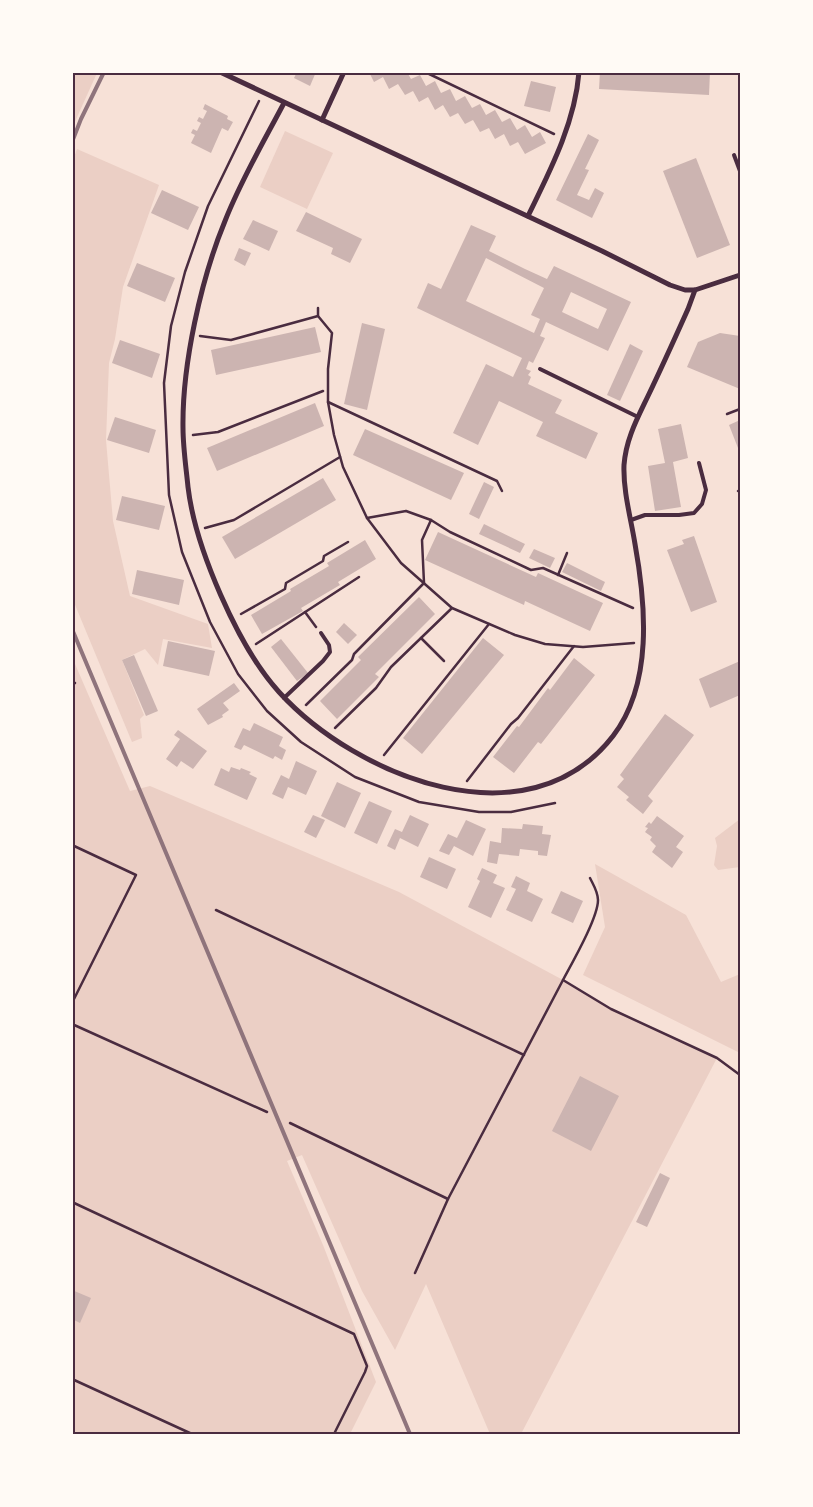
<svg xmlns="http://www.w3.org/2000/svg" width="813" height="1507" font-family="Manrope,sans-serif">
	<rect width="100%" height="100%" fill="#f7e1d7"/>
	<!-- green -->
	<g fill="#ebcfc5">
		<polygon points="73,72 97,73 73,126 72,73"/>
		<polygon points="285,131 333,153 307,209 260,187"/>
		<polygon points="77,149 159,185 123,287 115,339 109,363 106,440 113,521 130,596 208,624 212,648 163,639 158,665 145,649 122,660 144,715 140,719 142,738 132,742 73,600 72,163"/>
		<polygon points="72,657 130,791 150,786 399,892 563,980 611,1009 717,1058 521,1434 490,1434 426,1284 395,1350 362,1291 302,1155 287,1161 323,1245 376,1382 350,1434 73,1434"/>
		<polygon points="740,819 740,867 718,870 714,865 717,846 715,838"/>
		<polygon points="595,864 686,915 721,982 740,974 740,1053 583,975 605,927"/>
	</g>
	<!-- building -->
	<g fill="#ccb4b1" fill-rule="evenodd">
		<polygon points="297,72 316,72 310,86 294,78"/>
		<polygon points="369,72 407,72 411,79 420,75 426,86 435,81 441,93 450,89 456,101 465,96 472,108 480,104 486,115 495,110 502,122 510,118 517,130 525,125 532,137 540,132 546,143 525,154 518,142 510,146 504,134 495,139 489,128 480,132 473,120 465,124 458,113 450,117 443,105 435,110 428,97 419,102 413,91 405,95 398,84 389,89 383,77 374,82"/>
		<polygon points="600,72 710,72 709,95 599,89"/>
		<polygon points="531,81 556,87 550,112 524,106"/>
		<polygon points="205,104 228,116 227,119 233,122 228,131 222,128 211,153 191,143 195,135 191,133 193,129 197,131 201,123 197,121 199,117 203,119 207,111 203,109"/>
		<polygon points="588,134 599,140 585,169 589,170 577,195 589,200 595,188 604,193 592,218 556,200"/>
		<polygon points="696,158 730,245 697,258 663,171"/>
		<polygon points="162,190 199,207 188,230 151,213"/>
		<polygon points="306,212 362,239 350,263 331,254 333,248 296,231"/>
		<polygon points="253,220 278,231 269,251 243,239"/>
		<path d="M471,225L496,236L489,251L525,269L547,279L554,266L631,302L608,351L546,322L540,336L545,338L533,363L529,361L526,369L531,371L528,375L531,377L528,384L562,400L555,413L598,433L586,459L536,436L543,422L499,401L478,445L453,433L486,364L513,377L522,358L417,308L428,283L441,289ZM486,258L544,288L531,315L540,319L534,333L466,301ZM571,292L607,309L598,329L562,312Z"/>
		<polygon points="239,248 251,253 245,266 234,260"/>
		<polygon points="137,263 175,278 165,302 127,286"/>
		<polygon points="362,323 385,329 367,410 344,404"/>
		<polygon points="315,327 321,352 216,375 211,350"/>
		<polygon points="720,333 740,336 740,389 687,367 698,342"/>
		<polygon points="120,340 160,354 152,378 112,363"/>
		<polygon points="630,344 643,351 620,401 607,395"/>
		<polygon points="315,403 324,426 217,471 207,448"/>
		<polygon points="115,417 156,430 149,453 107,440"/>
		<polygon points="740,420 740,447 738,448 729,425"/>
		<polygon points="681,424 688,458 673,462 681,507 655,511 648,466 665,463 658,429"/>
		<polygon points="365,429 464,473 451,500 353,455"/>
		<polygon points="323,478 336,500 235,559 222,537"/>
		<polygon points="484,482 494,487 479,519 469,514"/>
		<polygon points="122,496 165,506 159,530 116,520"/>
		<polygon points="484,524 525,544 520,553 479,534"/>
		<polygon points="438,532 536,577 538,573 603,603 590,631 525,601 524,605 425,560"/>
		<polygon points="694,536 717,602 691,612 667,550 684,544 682,540"/>
		<polygon points="365,540 376,559 338,582 340,585 301,608 303,611 262,634 251,615 291,591 290,589 329,566 327,563"/>
		<polygon points="534,549 555,558 550,568 529,558"/>
		<polygon points="567,563 605,582 601,591 562,572"/>
		<polygon points="137,570 184,580 179,605 132,594"/>
		<polygon points="419,597 435,614 375,674 379,677 337,719 320,701 361,660 358,657"/>
		<polygon points="344,623 357,635 348,644 336,632"/>
		<polygon points="483,638 504,655 422,754 403,738"/>
		<polygon points="281,639 308,673 297,681 271,647"/>
		<polygon points="168,641 215,651 209,676 163,666"/>
		<polygon points="134,655 158,711 146,716 122,660"/>
		<polygon points="574,658 595,675 541,744 538,742 514,773 493,757 517,726 519,727 548,688 550,690"/>
		<polygon points="740,661 740,695 710,708 699,679"/>
		<polygon points="234,683 240,691 223,703 229,710 222,715 223,717 208,725 197,709"/>
		<polygon points="665,714 694,735 648,796 653,801 643,814 626,800 629,797 617,787 624,779 620,775"/>
		<polygon points="254,723 283,737 279,746 286,750 282,760 275,756 273,759 244,745 241,750 234,747 243,728 250,731"/>
		<polygon points="178,730 207,751 193,769 181,761 177,767 166,759 180,739 174,735"/>
		<polygon points="296,761 317,771 306,795 288,787 283,799 272,794 281,775 289,779"/>
		<polygon points="231,767 240,770 241,768 251,772 249,774 257,778 247,800 214,785 221,768 229,772"/>
		<polygon points="337,782 361,793 345,828 321,816"/>
		<polygon points="369,801 392,811 377,844 354,833"/>
		<polygon points="313,815 325,820 316,838 304,832"/>
		<polygon points="410,815 429,824 418,847 400,838 395,850 387,846 395,829 402,832"/>
		<polygon points="657,816 684,836 676,847 683,852 672,868 652,852 656,846 650,840 652,837 645,832 648,828 645,827 649,822 651,824"/>
		<polygon points="466,820 486,829 473,856 454,846 449,855 439,851 448,834 457,838"/>
		<polygon points="523,824 543,826 542,834 551,835 547,856 538,855 538,851 520,849 519,856 499,854 497,864 487,862 490,841 501,843 502,828 522,829"/>
		<polygon points="429,857 456,869 447,889 420,877"/>
		<polygon points="482,868 497,875 493,883 505,888 491,918 468,907 480,881 477,879"/>
		<polygon points="516,876 530,883 527,891 543,899 532,922 506,910 516,889 511,887"/>
		<polygon points="561,891 583,901 573,923 551,913"/>
		<polygon points="580,1076 619,1096 591,1151 552,1131"/>
		<polygon points="660,1173 670,1178 647,1227 636,1222"/>
		<polygon points="72,1290 91,1298 80,1323 72,1319"/>
	</g>
	<g fill="none" stroke-linecap="round" stroke-linejoin="round">
		<!-- path -->
		<g stroke="#4a2c40" stroke-width="2.5">
			<polyline points="425,72 554,134"/>
			<polyline points="259,101 208,206 185,272 171,326 164,383 169,495 182,552 210,622 238,674 267,711 301,742 355,777 419,802 479,812 511,812 555,803"/>
			<polyline points="318,308 318,316 332,333 328,369 328,402 334,435 343,467 367,518 401,563 452,608 515,635 545,644 583,647 634,643"/>
			<polyline points="200,336 231,340 318,316"/>
			<polyline points="328,402 497,481 502,491"/>
			<polyline points="727,414 740,409"/>
			<polyline points="193,435 218,432 323,391"/>
			<polyline points="738,491 740,490"/>
			<polyline points="367,518 406,511 431,520"/>
			<polyline points="205,528 234,520 340,457"/>
			<polyline points="558,575 567,553"/>
			<polyline points="305,612 316,627"/>
			<polyline points="241,614 285,589 286,583 323,561 324,556 348,542"/>
			<polyline points="421,638 444,661"/>
			<polyline points="256,644 359,577"/>
			<polyline points="72,682 75,683"/>
			<polyline points="306,705 352,660 354,654 424,583 422,540 431,520 450,532 531,570 543,568 633,608"/>
			<polyline points="335,728 376,688 391,667 452,608"/>
			<polyline points="384,755 489,624"/>
			<polyline points="467,781 511,724 518,718 574,646"/>
			<polyline points="72,845 136,875 72,1003"/>
			<path d="M590,878C594,886 598,892 598,900C598,918 572,963 563,980L611,1009L717,1058L740,1075"/>
			<polyline points="216,910 524,1055"/>
			<polyline points="72,1024 267,1112"/>
			<polyline points="290,1123 448,1199"/>
			<polyline points="72,1202 354,1334 367,1366 365,1372 334,1434"/>
			<polyline points="415,1273 448,1199 563,980"/>
			<polyline points="72,1379 192,1434"/>
		</g>
		<!-- service -->
		<g stroke="#4a2c40" stroke-width="4">
			<polyline points="734,155 740,171"/>
			<polyline points="540,369 638,417"/>
			<polyline points="631,520 645,515 679,515 694,513 702,504 706,490 699,463"/>
			<polyline points="284,698 323,661 330,652 329,645 321,633"/>
		</g>
		<!-- minor -->
		<g stroke="#4a2c40" stroke-width="5">
			<polyline points="220,72 602,251 670,285 685,290 695,290 740,275"/>
			<path d="M284,103C264,141 241,180 225,221C201,279 182,365 183,428C183,447 186,467 188,487C195,547 238,647 279,692C356,777 528,846 613,736C653,684 646,605 635,544C631,519 623,491 624,465C626,439 637,419 648,396C662,367 675,338 688,309L695,290"/>
			<polyline points="322,120 344,72"/>
			<path d="M528,216C550,171 575,123 579,72"/>
		</g>
		<!-- rail -->
		<g stroke="#8f747c" stroke-width="4">
			<polyline points="72,142 81,119 104,72"/>
			<polyline points="72,629 410,1434"/>
		</g>
	</g>
	<!-- border -->
	<rect width="813" height="1507" fill="none" stroke="#fffaf5" stroke-width="148"/>
	<rect x="74" y="74" width="665" height="1359" fill="none" stroke="#4a2c40" stroke-width="2"/>
</svg>
